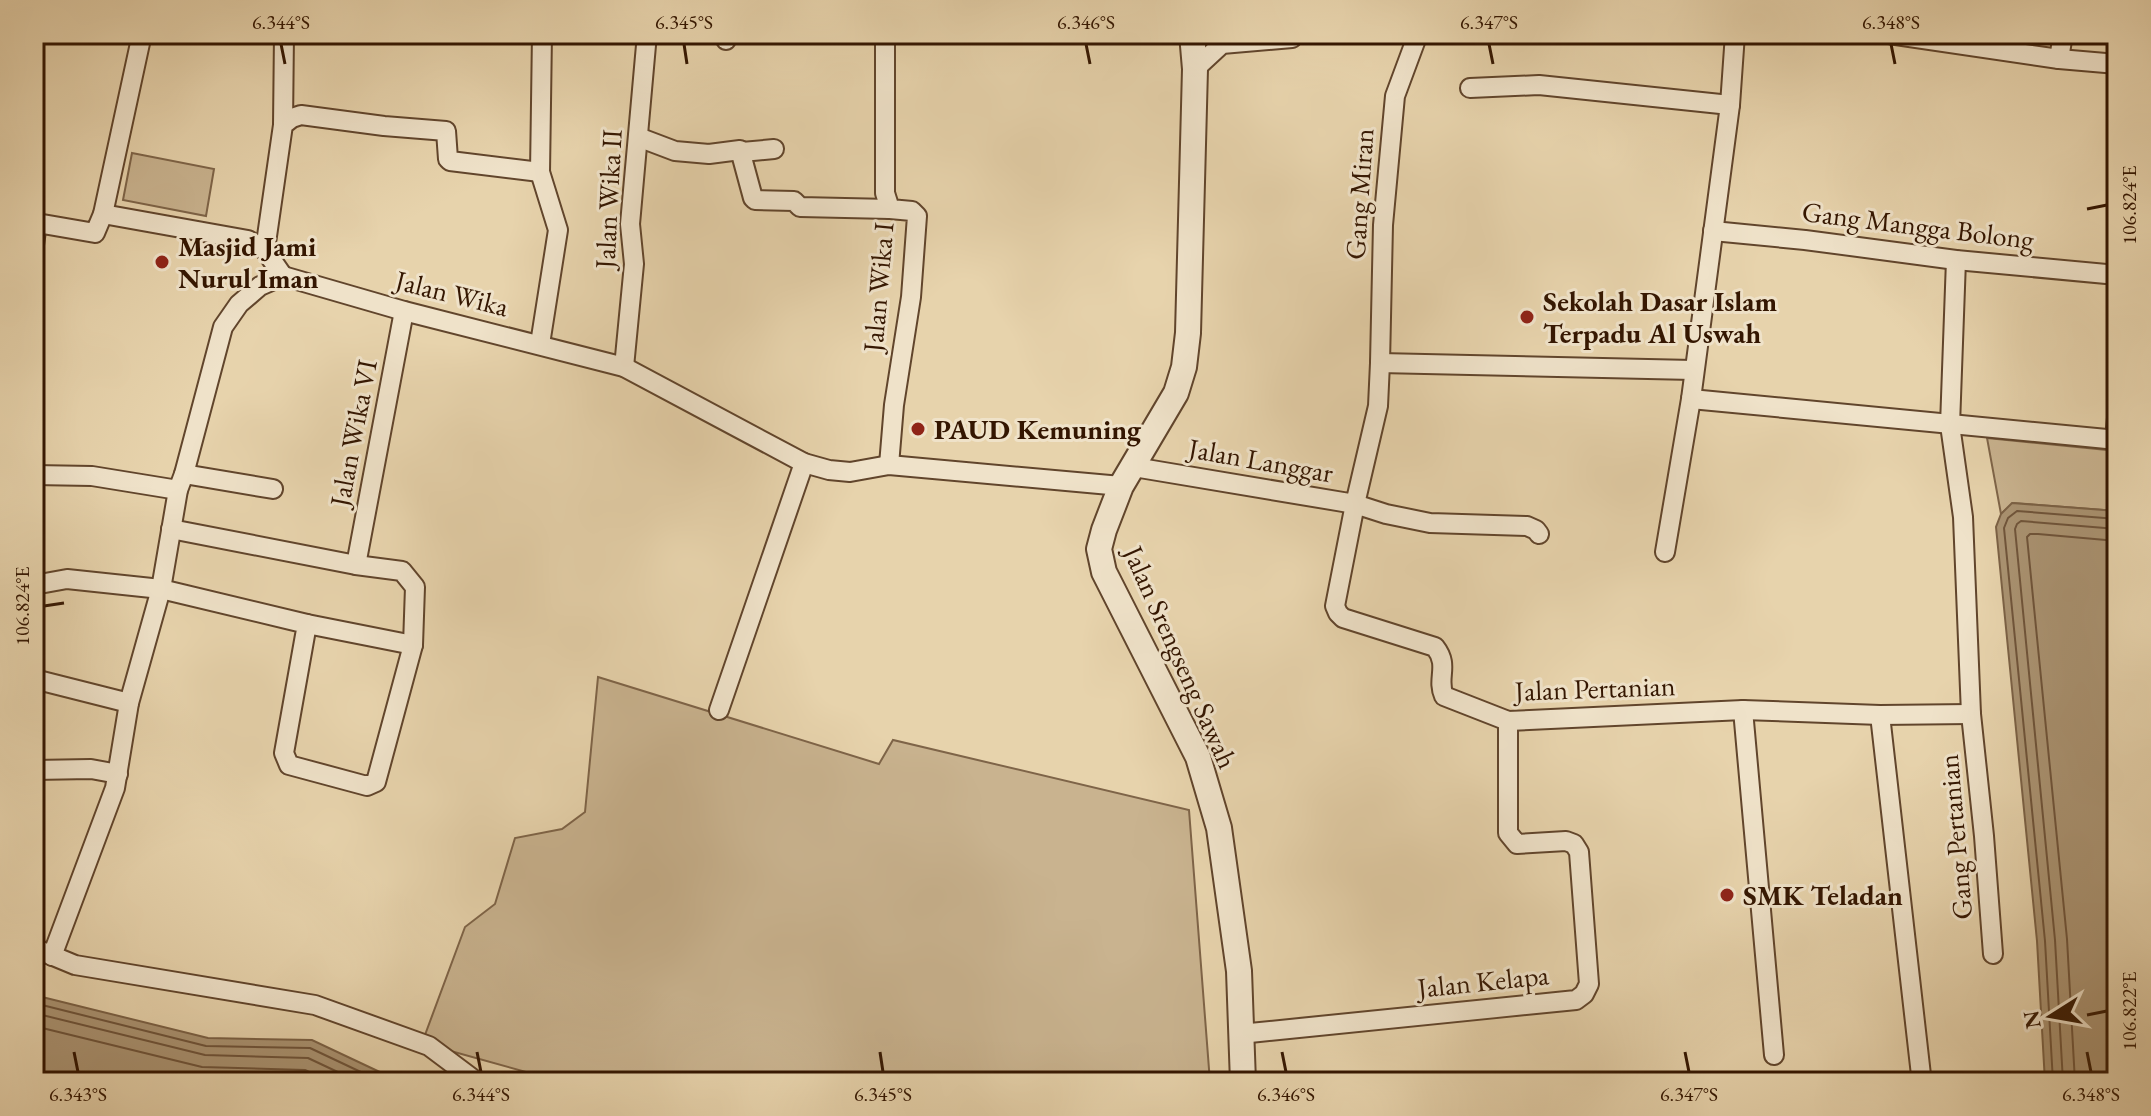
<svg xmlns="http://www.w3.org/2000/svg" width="2151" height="1116" font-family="'EB Garamond',serif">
	<rect width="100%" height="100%" fill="#e7d3ac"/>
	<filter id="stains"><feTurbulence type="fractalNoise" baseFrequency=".0025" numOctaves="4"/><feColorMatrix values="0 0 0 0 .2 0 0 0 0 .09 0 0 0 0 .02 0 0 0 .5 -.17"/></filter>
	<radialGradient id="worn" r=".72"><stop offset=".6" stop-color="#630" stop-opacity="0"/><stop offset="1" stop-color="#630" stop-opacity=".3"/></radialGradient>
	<!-- green -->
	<g fill="#c9b38f" stroke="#7e6448" stroke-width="2">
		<polygon points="132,153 214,169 206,216 123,200"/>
		<polygon points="1987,438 2117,451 2117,511 2013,503 2001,514"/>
		<polygon points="598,677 879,764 893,740 1189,810 1210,1082 562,1082 422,1043 465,927 495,904 515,838 562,829 585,812"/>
	</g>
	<!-- water -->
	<g fill="#aa9372" stroke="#7b6145" stroke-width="2">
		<polygon points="2012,503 2117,511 2117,1082 2045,1082 2037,941 1996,527 2001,514"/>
		<polygon points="34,995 208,1038 312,1040 401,1082 34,1082"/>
	</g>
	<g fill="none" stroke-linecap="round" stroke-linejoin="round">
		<!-- shore -->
		<g stroke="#6f543a" stroke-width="2">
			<polyline points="34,1003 206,1046 310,1048 382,1082"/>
			<polyline points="34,1013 205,1055 308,1058 359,1082"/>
			<polyline points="34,1026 202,1067 305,1070 331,1082"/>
			<polyline points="2053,1082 2045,941 2004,528 2008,518 2017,511 2117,519"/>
			<polyline points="2063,1082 2055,940 2015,529 2017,524 2021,521 2117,529"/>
			<polyline points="2075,1082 2067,939 2027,537 2030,534 2038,534 2117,541"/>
		</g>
		<!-- minor casing -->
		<g stroke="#61452c" stroke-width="22">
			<g id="minor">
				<polyline points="726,34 726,40"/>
				<polyline points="885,34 885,193 890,209 912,211 917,216 911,297 894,405 889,465"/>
				<polyline points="1889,34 2059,59 2117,64"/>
				<polyline points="2059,59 2063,34"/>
				<polyline points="1195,69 1222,44 1292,38 1295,34"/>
				<polyline points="1470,88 1539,85 1730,105"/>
				<polyline points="283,125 284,34"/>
				<polyline points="638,137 675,151 709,154 740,150 753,198 755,200 794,201 800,207 890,209"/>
				<polyline points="742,152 774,149"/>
				<polyline points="103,214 248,240 265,250 283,276"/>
				<polyline points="1713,231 1805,240 1956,260 2117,275"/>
				<polyline points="34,245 37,223 95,233 103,214 142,34"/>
				<polyline points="265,250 283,125 292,118 301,115 384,126 446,131 448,159 450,161 540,172"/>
				<polyline points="1956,260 1950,425 1963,517 1971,714 1984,836 1993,954"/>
				<polyline points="540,344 558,230 540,172 542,34"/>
				<polyline points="1380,363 1383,225 1395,96 1418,34"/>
				<polyline points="624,367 634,264 630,224 647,34"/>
				<polyline points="1691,399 2117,440"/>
				<polyline points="2115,440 2117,418"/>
				<polyline points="1134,467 1355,504 1378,406 1380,363 1693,370"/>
				<polyline points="184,474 273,489"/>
				<polyline points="34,475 92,476 178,490"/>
				<path d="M1539,534L1536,530L1527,526L1430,523L1386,514L1355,504L1335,606L1338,613L1343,618L1435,647C1450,666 1436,678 1444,696L1508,721L1743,710L1880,715L1971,714"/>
				<polyline points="1665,552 1691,399 1730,105 1735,34"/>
				<polyline points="356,565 404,311"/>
				<polyline points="34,585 67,579 161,589 307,624 284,753 289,765 367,786 376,782 413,645 415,587 402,571 356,565 171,529"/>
				<polyline points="307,624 413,645"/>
				<polyline points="34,679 129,703"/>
				<polyline points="719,710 804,463"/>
				<polyline points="1743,710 1774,1055"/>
				<polyline points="1880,715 1921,1075 1925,1082"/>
				<polyline points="34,770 91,769 118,774"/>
				<polyline points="34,948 75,965 315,1005 429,1046 477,1082"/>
				<polyline points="52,956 115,788 129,703 161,589 178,490 184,474 223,327 239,304 260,286 283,276 404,311 624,367 804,463 829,470 850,472 889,465 1121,486"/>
				<polyline points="1240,1034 1576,1000 1584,994 1589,984 1579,852 1574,844 1566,841 1517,844 1508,833 1508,721"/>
			</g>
		</g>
		<!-- tertiary casing -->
		<g stroke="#61452c" stroke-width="28">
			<polyline id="tertiary" points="1192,34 1195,69 1188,333 1184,367 1176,393 1121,486 1104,530 1099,549 1104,572 1198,757 1219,828 1239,971 1243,1082"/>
		</g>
		<!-- minor -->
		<use href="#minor" stroke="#efe2c9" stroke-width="18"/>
		<!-- tertiary -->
		<use href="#tertiary" stroke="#efe2c9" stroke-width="24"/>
	</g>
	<!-- ticks -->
	<path fill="none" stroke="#341601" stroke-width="3" d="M281,44L285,64M684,44L687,64M1086,44L1090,64M1489,44L1493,64M1891,44L1895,64M2087,209L2107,205M44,606L64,603M2087,1015L2107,1011M74,1052L78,1072M477,1052L481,1072M880,1052L883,1072M1282,1052L1286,1072M1685,1052L1689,1072M2087,1052L2091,1072"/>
	<!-- markers -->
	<g fill="#8f2418" stroke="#efe2c9" stroke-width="3">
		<circle cx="162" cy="262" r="8"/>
		<circle cx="1527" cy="317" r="8"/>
		<circle cx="918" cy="429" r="8"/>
		<circle cx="1727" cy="895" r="8"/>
	</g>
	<g text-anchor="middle" stroke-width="6" stroke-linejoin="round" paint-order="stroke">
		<!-- street labels -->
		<g font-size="28" fill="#341601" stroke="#efe2c9">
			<text transform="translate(1359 194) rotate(-86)" y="10">Gang Miran</text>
			<text transform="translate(608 199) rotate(-87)" y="10">Jalan Wika II</text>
			<text transform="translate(1918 225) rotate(7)" y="10">Gang Mangga Bolong</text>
			<text transform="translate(878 287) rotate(-85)" y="10">Jalan Wika I</text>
			<text transform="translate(452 293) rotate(14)" y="10">Jalan Wika</text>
			<text transform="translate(353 433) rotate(-79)" y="10">Jalan Wika VI</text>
			<text transform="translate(1261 460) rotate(10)" y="10">Jalan Langgar</text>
			<text transform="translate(1181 657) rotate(66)" y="10">Jalan Srengseng Sawah</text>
			<text transform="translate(1595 688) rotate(-2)" y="10">Jalan Pertanian</text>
			<text transform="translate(1955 837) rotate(-95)" y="10">Gang Pertanian</text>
			<text transform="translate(1483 981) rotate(-6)" y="10">Jalan Kelapa</text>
		</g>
		<!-- poi labels -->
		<g font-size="28" font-weight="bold" fill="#341601" stroke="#efe2c9" text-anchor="start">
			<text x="178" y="256">Masjid Jami<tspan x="178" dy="32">Nurul Iman</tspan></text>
			<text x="1543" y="311">Sekolah Dasar Islam<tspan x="1543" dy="32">Terpadu Al Uswah</tspan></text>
			<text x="934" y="439">PAUD Kemuning</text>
			<text x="1743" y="905">SMK Teladan</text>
		</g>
	</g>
	<!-- margin -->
	<rect width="2151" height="1116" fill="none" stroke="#e7d3ac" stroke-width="88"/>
	<!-- north arrow -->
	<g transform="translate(2051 1016) rotate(259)" stroke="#efe2c9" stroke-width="6" paint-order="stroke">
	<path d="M0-6L14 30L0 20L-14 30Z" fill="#341601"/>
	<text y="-12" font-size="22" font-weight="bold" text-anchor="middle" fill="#341601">N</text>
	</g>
	<rect x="44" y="44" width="2063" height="1028" fill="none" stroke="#341601" stroke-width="3"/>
	<g font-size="20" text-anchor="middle" fill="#341601">
		<text x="281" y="29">6.344°S</text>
		<text x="684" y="29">6.345°S</text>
		<text x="1086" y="29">6.346°S</text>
		<text x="1489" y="29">6.347°S</text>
		<text x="1891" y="29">6.348°S</text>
		<text transform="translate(2129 205) rotate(-90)" y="7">106.824°E</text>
		<text transform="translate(22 606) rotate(-90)" y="7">106.824°E</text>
		<text transform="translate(2129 1011) rotate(-90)" y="7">106.822°E</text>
		<text x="78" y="1101">6.343°S</text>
		<text x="481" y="1101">6.344°S</text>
		<text x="883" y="1101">6.345°S</text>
		<text x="1286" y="1101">6.346°S</text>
		<text x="1689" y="1101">6.347°S</text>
		<text x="2091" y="1101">6.348°S</text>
	</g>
	<rect width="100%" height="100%" filter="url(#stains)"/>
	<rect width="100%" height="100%" fill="url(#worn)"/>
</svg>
